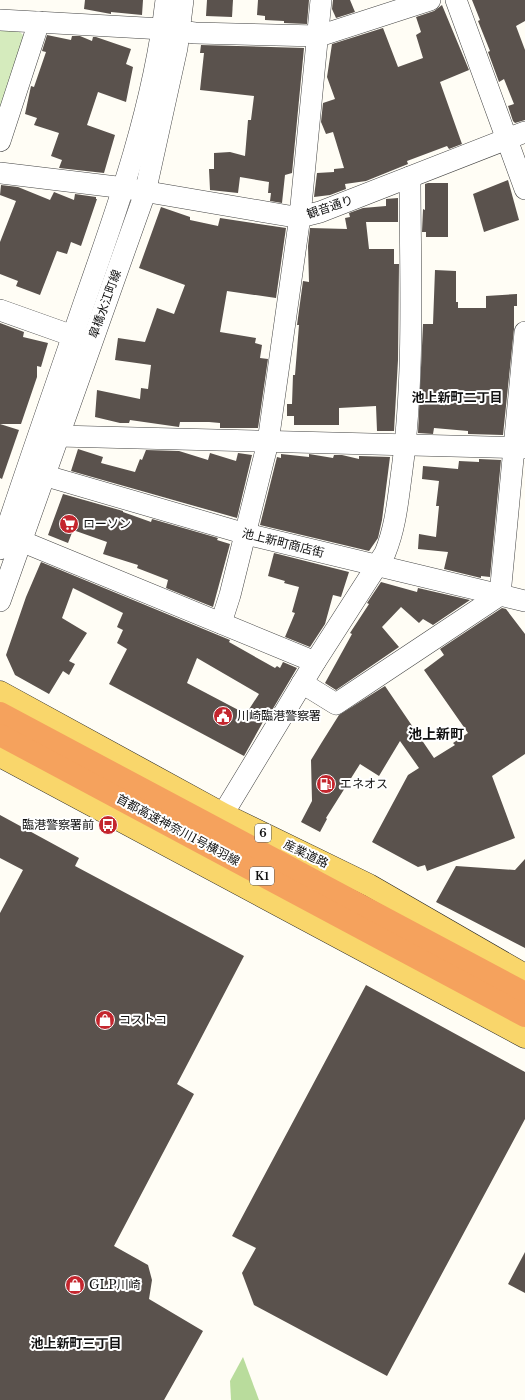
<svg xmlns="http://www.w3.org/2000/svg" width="525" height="1400" font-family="'Libre Baskerville','Noto Sans JP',serif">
	<rect width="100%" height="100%" fill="#fffdf5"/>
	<!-- green -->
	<polygon fill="#d5ebbd" points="0,30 19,31 24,36 0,109"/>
	<!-- forest -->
	<polygon fill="#b9dc9c" points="243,1357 259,1400 231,1400 230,1381"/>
	<!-- building -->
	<g fill="#5a524d" fill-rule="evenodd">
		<polygon points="85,0 143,0 142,15 111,12 111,14 84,9"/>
		<polygon points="207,0 233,0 232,17 206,16"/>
		<polygon points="258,0 309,0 307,24 284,23 284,21 265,20 265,16 257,15"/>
		<polygon points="333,0 350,0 355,12 336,18 332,9"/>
		<polygon points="472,0 525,0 525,21 516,26 525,50 525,120 515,123 513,121 508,106 514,104 504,79 499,82 488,52 490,51 478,21 480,20"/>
		<polygon points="442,5 469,70 440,82 462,144 449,149 447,146 407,161 408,164 366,181 345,184 346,189 330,195 314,197 317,173 334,172 334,169 344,168 333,132 326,134 321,122 323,103 335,99 327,77 332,44 383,28 398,67 423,58 416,35 421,32 416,17 434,11"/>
		<polygon points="47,35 71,40 72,36 80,36 92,41 93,37 96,37 131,49 126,64 133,67 126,102 98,92 87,125 115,135 104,173 59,168 62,160 51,156 59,133 34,125 37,118 25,114 31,86 34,87 46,52 42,51"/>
		<polygon points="201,45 304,48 292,173 285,175 282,203 270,201 271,193 268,193 269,182 240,177 238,193 210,190 209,169 214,169 214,153 230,152 245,156 248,120 251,120 254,96 200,90 204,53 200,53"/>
		<polygon points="508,180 519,220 484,232 473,194"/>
		<polygon points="428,183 448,183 448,237 426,237 426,232 422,232 423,209 425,210 425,184"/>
		<polygon points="1,185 18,187 50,200 54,192 74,200 75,194 96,197 96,199 97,199 81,246 71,242 67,254 57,251 40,295 16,286 18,281 0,274 0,242 16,201 0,195"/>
		<polygon points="398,198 398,222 366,222 369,249 394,249 394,264 399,264 398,360 394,431 377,431 376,406 339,408 339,425 294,425 294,416 287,416 287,404 292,404 293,375 295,375 299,325 297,325 303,281 309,282 308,246 310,228 347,229 345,218 350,217 349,213 363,208 386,206 386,199"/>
		<polygon points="161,207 190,217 190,220 218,226 220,218 286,228 276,298 227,291 220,332 256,338 255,343 262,345 260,358 268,359 258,428 220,428 220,423 209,422 180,422 179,427 130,420 129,423 120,423 95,417 97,390 140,399 141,388 148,389 151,365 115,360 118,338 145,342 157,308 174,314 185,285 139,268"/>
		<polygon points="435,270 456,271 456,302 458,302 458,308 486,308 486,296 517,294 517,306 514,306 514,329 503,435 468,434 468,431 434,428 433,434 418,433 423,324 433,324"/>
		<polygon points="0,323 24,332 23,337 48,343 41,367 37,366 37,377 21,424 0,424"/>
		<polygon points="0,424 19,430 2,479 0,478"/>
		<polygon points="78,449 103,457 101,463 135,472 140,459 142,460 146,450 179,451 208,460 210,453 236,461 238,453 252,455 237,518 71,471"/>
		<polygon points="281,454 309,457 309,454 333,458 334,455 342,455 359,459 359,456 390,457 382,520 378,538 369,551 260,525 277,457 281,458"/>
		<polygon points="479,459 501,460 490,577 481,576 481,578 444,569 448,552 418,549 419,534 436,537 439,506 436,506 439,481 422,479 423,466 458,469 459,461 479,462"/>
		<polygon points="63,494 123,511 123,512 151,522 152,519 218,538 217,540 230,544 213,607 166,588 168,580 137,568 138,565 103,554 107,542 73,530 68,543 48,535"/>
		<polygon points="274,553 349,572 341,597 333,595 325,624 310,647 285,637 295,613 292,612 299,587 284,583 285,581 268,576"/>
		<path d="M41,562L230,640L229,642L275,668L277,666L280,668L283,662L297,668L271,712L269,711L244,756L109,684L127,649L117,643L123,630L117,627L123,613L73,588L62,618L87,633L69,661L75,664L69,675L63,671L49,694L15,675L6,655L26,597ZM197,658L259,694L246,714L187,683Z"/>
		<polygon points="381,582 417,592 418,588 470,600 433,625 423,619 419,623 401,607 382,627 399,647 336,690 325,683 352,634 350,633 369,604 367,603"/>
		<polygon points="502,608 506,609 525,634 525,754 492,776 515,838 427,871 425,865 418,867 372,842 408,775 419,768 400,741 379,776 360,764 326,818 327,819 320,832 301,822 312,801 311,760 322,742 339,715 385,686 434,758 455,745 453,743 468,733 424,670 444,655 440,649"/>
		<polygon points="0,815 79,858 75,866 244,956 177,1084 194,1094 114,1246 148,1265 152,1280 149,1299 203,1331 164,1400 0,1400 0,913 23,870 0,858"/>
		<polygon points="525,859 525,948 436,902 456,866 515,870"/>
		<polygon points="366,985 525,1072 525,1119 387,1376 254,1305 242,1273 256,1248 232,1236"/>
		<polygon points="525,1252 525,1293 508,1284"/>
	</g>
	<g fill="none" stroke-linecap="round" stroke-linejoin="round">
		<!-- minor casing -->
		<g stroke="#444" stroke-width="22">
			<g id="minor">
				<polyline points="456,0 525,189"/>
				<polyline points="0,20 163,29 195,33 319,36 430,0"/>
				<polyline points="0,141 39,22"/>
				<polyline points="0,173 125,188 289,216 308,215 320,212 525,132"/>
				<polyline points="0,310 73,336"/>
				<polyline points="58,436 525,448"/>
				<polyline points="43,475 246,534 525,601"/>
				<polyline points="11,532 21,541 315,662"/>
				<path d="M0,549C27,467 56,385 84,303C119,204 154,105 166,0"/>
				<polyline points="0,601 145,193 177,48 183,0"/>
				<polyline points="221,623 230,595 268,442 300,216 321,0"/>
				<polyline points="302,683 336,704 500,595 525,332"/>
				<path d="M223,814L315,662L385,553C396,526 398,499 402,470C415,373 410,274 410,177"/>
			</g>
		</g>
		<!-- major casing -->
		<g stroke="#222" stroke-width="23">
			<g id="major">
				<polyline points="0,692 223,814 369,885 525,975"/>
				<polyline points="0,756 525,1037"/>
			</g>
		</g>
		<!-- highway casing -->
		<g stroke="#222" stroke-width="23">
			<g id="highway">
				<polyline points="0,713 525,993"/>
				<polyline points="0,735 525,1016"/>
			</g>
		</g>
		<!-- minor -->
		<use href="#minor" stroke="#fff" stroke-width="21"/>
		<!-- major -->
		<use href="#major" stroke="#f9d66b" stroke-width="22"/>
		<!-- highway -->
		<use href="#highway" stroke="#f5a25d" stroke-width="22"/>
	</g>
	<!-- icons -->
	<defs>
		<g id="supermarket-disc" transform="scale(1)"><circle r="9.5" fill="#c4262e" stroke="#fff"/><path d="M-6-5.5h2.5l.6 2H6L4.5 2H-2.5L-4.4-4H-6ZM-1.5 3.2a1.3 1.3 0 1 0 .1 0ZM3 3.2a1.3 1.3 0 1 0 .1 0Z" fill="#fff"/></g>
		<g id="civic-disc" transform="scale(1)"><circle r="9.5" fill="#c4262e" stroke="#fff"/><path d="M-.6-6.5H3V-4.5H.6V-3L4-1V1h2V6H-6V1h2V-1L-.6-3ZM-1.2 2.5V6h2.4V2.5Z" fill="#fff"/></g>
		<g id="fuel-disc" transform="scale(1)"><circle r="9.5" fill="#c4262e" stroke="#fff"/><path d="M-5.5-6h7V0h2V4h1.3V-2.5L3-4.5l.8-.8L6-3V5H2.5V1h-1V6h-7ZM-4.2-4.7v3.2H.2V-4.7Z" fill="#fff"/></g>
		<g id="bus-disc" transform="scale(1)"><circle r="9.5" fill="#c4262e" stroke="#fff"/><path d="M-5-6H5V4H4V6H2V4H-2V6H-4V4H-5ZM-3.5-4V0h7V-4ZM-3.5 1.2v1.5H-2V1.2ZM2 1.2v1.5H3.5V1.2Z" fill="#fff"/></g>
		<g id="shop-disc" transform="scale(1)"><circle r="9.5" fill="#c4262e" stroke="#fff"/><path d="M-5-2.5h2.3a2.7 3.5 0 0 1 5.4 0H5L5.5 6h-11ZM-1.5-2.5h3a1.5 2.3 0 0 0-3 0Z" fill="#fff"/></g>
	</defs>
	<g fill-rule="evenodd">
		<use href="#supermarket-disc" x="69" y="524"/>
		<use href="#civic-disc" x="223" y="716"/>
		<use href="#fuel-disc" x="326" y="784"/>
		<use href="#bus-disc" x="108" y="825"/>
		<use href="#shop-disc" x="105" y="1020"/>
		<use href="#shop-disc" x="75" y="1285"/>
	</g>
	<g text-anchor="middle" stroke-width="4" stroke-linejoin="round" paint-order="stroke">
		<!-- shield labels -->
		<g fill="#fff" stroke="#585858" stroke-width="1">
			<rect x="255" y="824" width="16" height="18" rx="3"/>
			<rect x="250" y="867" width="24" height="18" rx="3"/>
		</g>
		<g font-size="11" font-weight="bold" fill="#111">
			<text x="263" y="837">6</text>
			<text x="262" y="880">K1</text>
		</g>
		<!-- street labels -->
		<g font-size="12" fill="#111" stroke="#fff">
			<text transform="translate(330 207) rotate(-19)" y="4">観音通り</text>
			<text transform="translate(105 304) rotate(-70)" y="4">皐橋水江町線</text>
			<text transform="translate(283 543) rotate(14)" y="4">池上新町商店街</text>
			<text transform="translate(178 830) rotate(28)" y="4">首都高速神奈川1号横羽線</text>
			<text transform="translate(306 854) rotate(26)" y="4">産業道路</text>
		</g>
		<!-- poi labels -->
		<g font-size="12" fill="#111" stroke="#fff" text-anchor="start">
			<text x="83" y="528">ローソン</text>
			<text x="237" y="720">川崎臨港警察署</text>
			<text x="340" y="788">エネオス</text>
			<text x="94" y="829" text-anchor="end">臨港警察署前</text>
			<text x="119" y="1024">コストコ</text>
			<text x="89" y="1289">GLP川崎</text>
		</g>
		<!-- neighbourhood labels -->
		<g font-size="13" font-weight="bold" fill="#111" stroke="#fff">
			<text x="457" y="402">池上新町二丁目</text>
			<text x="76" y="1348">池上新町三丁目</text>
		</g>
		<!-- quarter labels -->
		<g font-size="14" font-weight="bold" fill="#111" stroke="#fff">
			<text x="436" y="739">池上新町</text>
		</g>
	</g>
</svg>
